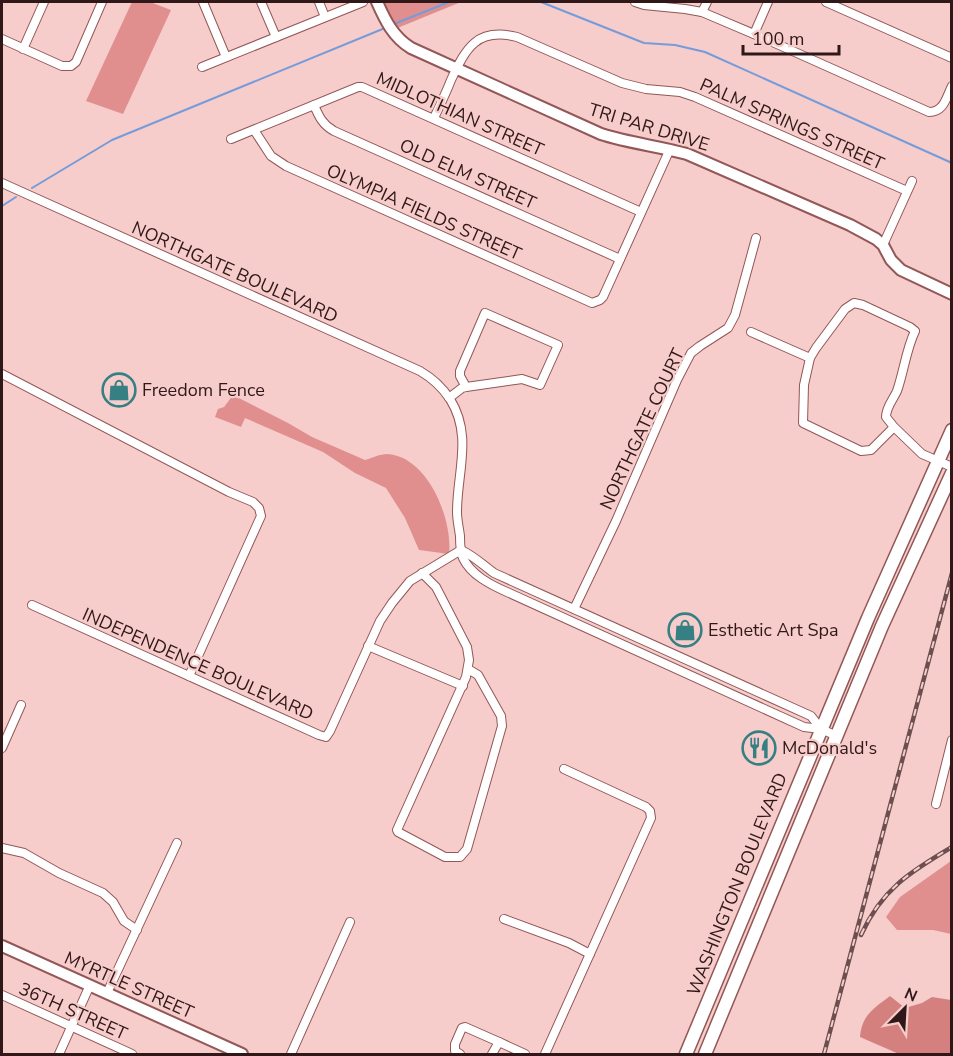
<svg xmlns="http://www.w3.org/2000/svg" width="953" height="1056" font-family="'Nunito Sans',sans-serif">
	<rect width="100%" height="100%" fill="#f6cdcb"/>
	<!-- green -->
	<g fill="#e08f8e">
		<polygon points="132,2 150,2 171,10 123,114 86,101"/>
		<polygon points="381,2 461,2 395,29"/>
		<path d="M233,395L288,423L312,437L365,460C372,458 380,454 387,454C428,456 453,520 449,554L419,550L405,518L386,488L355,473L323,452L245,418L241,427L215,417L218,409L224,407Z"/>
		<polygon points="951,861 951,934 933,930 897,930 886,917 900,897"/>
	</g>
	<!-- forest -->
	<path fill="#d3807f" d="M890,996L905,1008L922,1003L932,997L951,1000V1054H899L860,1037C862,1015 873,1009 890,996Z"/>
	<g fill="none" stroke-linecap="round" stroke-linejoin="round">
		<!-- stream -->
		<g stroke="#759bda" stroke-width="2">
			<polyline points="541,2 644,43 675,45 705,52 952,163"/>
			<polyline points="394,24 449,2"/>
			<polyline points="32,188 112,140 385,28"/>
			<polyline points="2,206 16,197"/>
		</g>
		<!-- street casing -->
		<g stroke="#925756" stroke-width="10">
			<g id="street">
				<polyline points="203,2 226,57"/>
				<polyline points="261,2 276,37"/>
				<polyline points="319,2 325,17"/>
				<path d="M635,2L644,5L685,9L702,12L768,40L929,112C944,112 946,98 952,86"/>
				<polyline points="826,2 952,58"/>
				<polyline points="702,12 707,2"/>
				<polyline points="754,34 768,2"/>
				<polyline points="2,39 62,66 71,66 76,62 102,2"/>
				<polyline points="23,49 44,2"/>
				<polyline points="202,67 363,2"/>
				<path d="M314,105C319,117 323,125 334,131L620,259"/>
				<path d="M434,118C440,105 446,93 451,80C466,48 477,27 517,37L622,83L646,89L680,92L695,97L907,191"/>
				<polyline points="254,130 271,156 286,166 592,303 600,300 603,297 670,149"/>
				<polyline points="231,139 358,87 362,87 641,212"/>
				<path d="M2,183L420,371C432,378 442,387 450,399C473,436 457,472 457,512C457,520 459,528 460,536C460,543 460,552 463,558C471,575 491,585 507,592L804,727L821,729L837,736"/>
				<polyline points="883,245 912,181"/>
				<polygon points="485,313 558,345 540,385 522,379 466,387 460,376 460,371"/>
				<polyline points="751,332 810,358"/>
				<polyline points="2,374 229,492 253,502 259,508 261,516 189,676"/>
				<polyline points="449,398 462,388 466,387"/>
				<path d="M894,427L871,450L861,451L803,423L804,385L810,358L816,348L845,309L854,303L863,305L910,327L915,331C906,350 904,371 897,391C893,400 886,407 886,417L894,427L922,454L952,467"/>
				<path d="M461,550C474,556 483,565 494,573L811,716L821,729"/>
				<polyline points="422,573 436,587 467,647 469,660 466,677 397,830 398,832 445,857 460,857 467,849 502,726 501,716 478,675 468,669"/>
				<polyline points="32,605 319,735 326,737 330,731 380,621 392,603 410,581 461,550"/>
				<polyline points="574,609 616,521 677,380 691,353 700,346 728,328 735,315 756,238"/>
				<polyline points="368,646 463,686"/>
				<polyline points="2,748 21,705"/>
				<polyline points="936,804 952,740"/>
				<polyline points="2,848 24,853 59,873 103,893 113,902 124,921 137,930"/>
				<polyline points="504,919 569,943 590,954"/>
				<polyline points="107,993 177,843"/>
				<polyline points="2,995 132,1054"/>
				<polyline points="499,1042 525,1054"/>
				<polyline points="59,1054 90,985"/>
				<polyline points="291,1054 350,922"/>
				<polyline points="460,1054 455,1051 455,1044 462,1028 465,1027 499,1042 492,1054"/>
				<polyline points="545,1054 651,818 650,811 646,807 564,769"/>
			</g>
		</g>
		<!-- secondary casing -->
		<g stroke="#925756" stroke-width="14">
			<g id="secondary">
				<path d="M377,2C385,20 393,37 411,48L601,134C629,143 658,146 687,154L850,225L876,239L883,245L891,260L901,270L952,294"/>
				<polyline points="2,946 242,1054"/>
			</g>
		</g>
		<!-- primary casing -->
		<g stroke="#925756" stroke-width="15">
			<g id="primary">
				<polyline points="686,1054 868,618 952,430"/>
				<polyline points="705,1054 882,626 952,473"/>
			</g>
		</g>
		<!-- street -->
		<use href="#street" stroke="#fff" stroke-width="8"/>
		<!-- secondary -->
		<use href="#secondary" stroke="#fff" stroke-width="10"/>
		<!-- primary -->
		<use href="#primary" stroke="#fff" stroke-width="12"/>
		<!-- rail casing -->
		<g stroke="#6d4f4f" stroke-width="4.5">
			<g id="rail">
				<path d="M861,935C882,889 910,872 952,847"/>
				<polyline points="824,1054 952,573"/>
			</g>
		</g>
		<!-- rail -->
		<use href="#rail" stroke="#f6cdcb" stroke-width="2" stroke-dasharray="7" stroke-linecap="butt"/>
	</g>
	<!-- icons -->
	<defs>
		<g id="shop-ring" transform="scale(1.725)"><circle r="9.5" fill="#f6cdcb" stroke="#367f83" stroke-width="1.5"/><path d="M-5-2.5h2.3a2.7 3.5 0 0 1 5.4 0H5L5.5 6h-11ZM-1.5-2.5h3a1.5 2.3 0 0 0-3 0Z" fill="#367f83"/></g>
		<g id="restaurant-ring" transform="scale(1.725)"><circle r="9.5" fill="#f6cdcb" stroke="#367f83" stroke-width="1.5"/><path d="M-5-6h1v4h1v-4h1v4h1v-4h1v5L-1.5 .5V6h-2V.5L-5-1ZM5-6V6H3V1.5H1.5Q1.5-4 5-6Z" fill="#367f83"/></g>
	</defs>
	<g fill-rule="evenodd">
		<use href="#shop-ring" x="119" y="390"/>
		<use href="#shop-ring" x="685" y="630"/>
		<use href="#restaurant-ring" x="759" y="748"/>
	</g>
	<g text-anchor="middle" stroke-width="4.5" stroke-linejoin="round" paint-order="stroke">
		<!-- street labels -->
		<g font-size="18" fill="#311818" stroke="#f6cdcb">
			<text transform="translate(460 114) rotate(24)" y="6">MIDLOTHIAN STREET</text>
			<text transform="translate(792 124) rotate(24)" y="6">PALM SPRINGS STREET</text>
			<text transform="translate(649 127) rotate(17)" y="6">TRI PAR DRIVE</text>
			<text transform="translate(468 174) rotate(24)" y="6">OLD ELM STREET</text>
			<text transform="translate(424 212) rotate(24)" y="6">OLYMPIA FIELDS STREET</text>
			<text transform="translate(235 272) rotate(24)" y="6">NORTHGATE BOULEVARD</text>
			<text transform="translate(642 429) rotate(-65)" y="6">NORTHGATE COURT</text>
			<text transform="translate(198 664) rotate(24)" y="6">INDEPENDENCE BOULEVARD</text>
			<text transform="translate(737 884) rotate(-68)" y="6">WASHINGTON BOULEVARD</text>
			<text transform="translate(129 985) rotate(24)" y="6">MYRTLE STREET</text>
			<text transform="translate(73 1011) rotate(24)" y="6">36TH STREET</text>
		</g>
		<!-- poi labels -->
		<g font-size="18" fill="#311818" stroke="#f6cdcb" text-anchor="start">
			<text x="142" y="396">Freedom Fence</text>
			<text x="708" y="636">Esthetic Art Spa</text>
			<text x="782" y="754">McDonald's</text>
		</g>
	</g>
	<!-- border -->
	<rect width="953" height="1056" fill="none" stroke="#311818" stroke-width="6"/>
	<!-- north arrow -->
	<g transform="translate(905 1008) rotate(24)" stroke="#f6cdcb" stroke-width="4.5" paint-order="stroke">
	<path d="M0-4.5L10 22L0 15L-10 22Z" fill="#311818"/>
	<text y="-9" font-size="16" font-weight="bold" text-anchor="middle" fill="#311818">N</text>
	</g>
	<!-- scale -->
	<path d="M743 45v9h96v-9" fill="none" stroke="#311818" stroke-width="3"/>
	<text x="752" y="45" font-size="18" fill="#311818" stroke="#f6cdcb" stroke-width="4.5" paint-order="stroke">100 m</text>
</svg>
